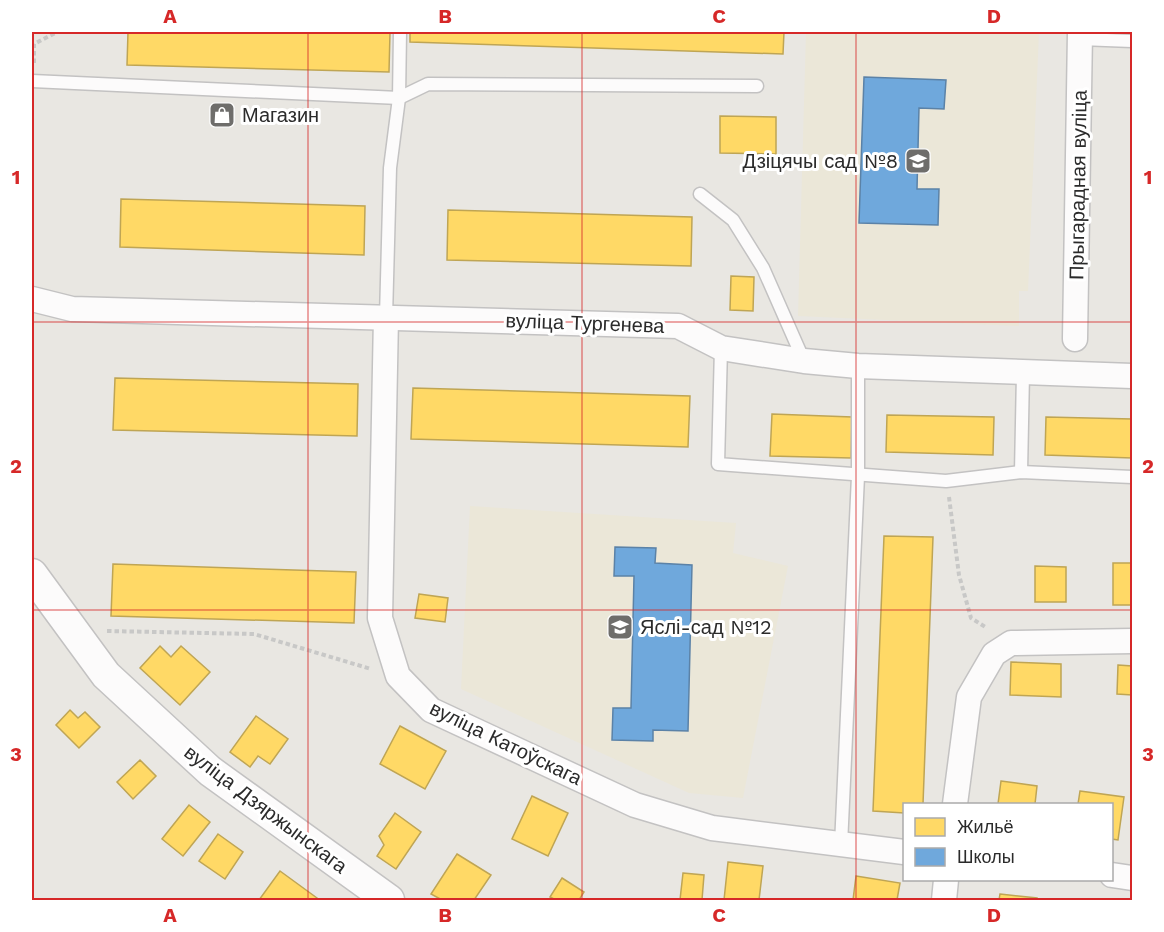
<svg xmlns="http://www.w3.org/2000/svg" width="1164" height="932" font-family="'Work Sans',sans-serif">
	<rect width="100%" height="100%" fill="#e9e7e2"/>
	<!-- education -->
	<g fill="#ebe7d8">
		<polygon points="806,32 1039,32 1028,291 1019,291 1019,326 798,316"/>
		<polygon points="470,506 736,523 733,553 788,566 743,798 689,793 461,689"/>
	</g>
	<!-- homes -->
	<g fill="#ffd966" stroke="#bfa554" stroke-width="1.5">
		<polygon points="128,32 390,32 389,72 127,65"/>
		<polygon points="410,32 784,32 783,54 410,42"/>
		<polygon points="720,116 776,117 776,154 720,153"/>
		<polygon points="121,199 365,206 364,255 120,247"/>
		<polygon points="448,210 692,217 691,266 447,260"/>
		<polygon points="731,276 754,277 753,311 730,310"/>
		<polygon points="115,378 358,384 357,436 113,430"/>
		<polygon points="413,388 690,396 688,447 411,439"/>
		<polygon points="772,414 852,417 851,458 770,456"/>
		<polygon points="887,415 994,417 993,455 886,452"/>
		<polygon points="1046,417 1132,419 1132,458 1045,455"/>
		<polygon points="884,536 933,537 923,804 904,804 904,813 873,811"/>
		<rect x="1113" y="563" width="19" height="42"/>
		<polygon points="113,564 356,572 354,623 111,616"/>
		<polygon points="1035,566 1066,567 1066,602 1035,602"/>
		<polygon points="419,594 448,598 445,622 415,618"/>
		<polygon points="160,646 171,657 181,646 210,672 180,705 140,668"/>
		<polygon points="1011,662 1061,664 1061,697 1010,695"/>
		<polygon points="1118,665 1132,666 1132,695 1117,694"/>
		<polygon points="70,710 78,718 85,712 100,727 79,748 56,725"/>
		<polygon points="256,716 288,739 270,764 258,756 250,767 230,752"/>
		<polygon points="400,726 446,751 425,789 380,764"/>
		<polygon points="140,760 156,776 133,799 117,782"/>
		<polygon points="1001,781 1037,786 1035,804 998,804"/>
		<polygon points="1080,791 1124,797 1118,840 1112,839 1112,804 1078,804"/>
		<polygon points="532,796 568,813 548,856 512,839"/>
		<polygon points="189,805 210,822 183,856 162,839"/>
		<polygon points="395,813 421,832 396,869 377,856 384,845 379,836"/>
		<polygon points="218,834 243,852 225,879 199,861"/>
		<polygon points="457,854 491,875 474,900 442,900 431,894"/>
		<polygon points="728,862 763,866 759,900 724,900"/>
		<polygon points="280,871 317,898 315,900 259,900"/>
		<polygon points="683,873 704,875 702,900 680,900"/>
		<polygon points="856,876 900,883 897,900 853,900"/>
		<polygon points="562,878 584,892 579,900 556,900 550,897"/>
		<polygon points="1000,894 1037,898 1037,900 999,900"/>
	</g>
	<!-- schools -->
	<g fill="#6fa8dc" stroke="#5b82a7" stroke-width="1.5">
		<polygon points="864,77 946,80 944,109 919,108 917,189 939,189 938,225 859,223"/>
		<polygon points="615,547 656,548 655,563 692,565 688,731 653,730 653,741 612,740 613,708 631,708 634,576 614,576"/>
	</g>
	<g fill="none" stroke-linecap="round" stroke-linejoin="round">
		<!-- service casing -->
		<g stroke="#c3c2c2" stroke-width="15">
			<g id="service">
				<polyline points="1080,39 1132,41"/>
				<polyline points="32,81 399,98 428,84 757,86"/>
				<polyline points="700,194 733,220 763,268 804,361"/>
				<polyline points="386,317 390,168 399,98 400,32"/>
				<polyline points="721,348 718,464 946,481 1021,472 1132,477"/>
				<polyline points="1021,472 1023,373"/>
				<polyline points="841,845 858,476 858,366"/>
			</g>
		</g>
		<!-- minor casing -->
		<g stroke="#c3c2c2" stroke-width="27">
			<g id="minor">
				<polyline points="32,299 72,309 678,326 721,348 804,361 858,366 1132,376"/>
				<polyline points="386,317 380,618 398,676 431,710 635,805 712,828 904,852"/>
				<polyline points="1075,339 1080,32"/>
				<polyline points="955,804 969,697 994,654 1011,643 1132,641"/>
				<polyline points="1112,875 1132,878"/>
				<polyline points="944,900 946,880"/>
			</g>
		</g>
		<!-- tertiary casing -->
		<g stroke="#c3c2c2" stroke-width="33">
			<polyline id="tertiary" points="32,574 106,675 210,771 389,900"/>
		</g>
		<!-- path -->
		<g stroke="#c8c8c7" stroke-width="4" stroke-dasharray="4.5 3" stroke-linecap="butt">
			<polyline points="34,63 34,44 57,32"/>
			<polyline points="32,118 32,98"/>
			<polyline points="949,497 959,575 971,618 987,628"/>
			<polyline points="107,631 254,634 371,669"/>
		</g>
		<!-- service -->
		<use href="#service" stroke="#fcfbfb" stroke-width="12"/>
		<!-- minor -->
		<use href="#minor" stroke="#fcfbfb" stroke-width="24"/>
		<!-- tertiary -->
		<use href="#tertiary" stroke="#fcfbfb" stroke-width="30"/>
	</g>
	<!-- grid -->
	<path fill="none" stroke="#d62828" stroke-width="1.5" stroke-opacity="0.55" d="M308,32V900M582,32V900M856,32V900M32,322H1132M32,610H1132"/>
	<!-- icons -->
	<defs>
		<g id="shop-square" transform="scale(1.35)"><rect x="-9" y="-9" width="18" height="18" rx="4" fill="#6e6d6b" stroke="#fff"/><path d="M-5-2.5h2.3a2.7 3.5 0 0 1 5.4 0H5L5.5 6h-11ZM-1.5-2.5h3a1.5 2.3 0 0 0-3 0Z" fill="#fff"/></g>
		<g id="school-square" transform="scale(1.35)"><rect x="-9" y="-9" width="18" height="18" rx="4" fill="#6e6d6b" stroke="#fff"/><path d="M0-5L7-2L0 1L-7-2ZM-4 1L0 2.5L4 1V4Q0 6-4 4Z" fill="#fff"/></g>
	</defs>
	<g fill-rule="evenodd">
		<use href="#shop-square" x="222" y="115"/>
		<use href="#school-square" x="918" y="161"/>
		<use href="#school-square" x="620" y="627"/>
	</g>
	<g text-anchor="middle" stroke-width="6" stroke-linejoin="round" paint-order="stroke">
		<!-- poi labels -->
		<g font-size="20" fill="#2b2b2b" stroke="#fff" text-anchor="start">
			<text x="242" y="122">Магазин</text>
			<text x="898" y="168" text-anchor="end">Дзіцячы сад №8</text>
			<text x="640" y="634">Яслі-сад №12</text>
		</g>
		<!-- street labels -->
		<g font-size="20" fill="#2b2b2b" stroke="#fff">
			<text transform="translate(1078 185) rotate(-89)" y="7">Прыгарадная вуліца</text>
			<text transform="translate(585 323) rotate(2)" y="7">вуліца Тургенева</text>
			<text transform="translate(506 743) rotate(26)" y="7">вуліца Катоўскага</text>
			<text transform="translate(266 809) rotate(37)" y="7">вуліца Дзяржынскага</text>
		</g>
	</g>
	<!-- border -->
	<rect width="1164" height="932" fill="none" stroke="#ffffff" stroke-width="66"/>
	<!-- legend -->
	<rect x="903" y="803" width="210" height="78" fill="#ffffff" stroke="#aaaaaa" stroke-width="1.5"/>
	<rect x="915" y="818" width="30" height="18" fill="#ffd966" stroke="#aaaaaa" stroke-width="1.5"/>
	<text x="957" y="833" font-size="18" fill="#2b2b2b">Жильё</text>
	<rect x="915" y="848" width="30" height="18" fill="#6fa8dc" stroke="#aaaaaa" stroke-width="1.5"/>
	<text x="957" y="863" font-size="18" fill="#2b2b2b">Школы</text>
	<rect x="33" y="33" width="1098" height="866" fill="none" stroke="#d62828" stroke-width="2"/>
	<g font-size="20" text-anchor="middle" font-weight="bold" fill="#d62828">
		<text x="170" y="23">A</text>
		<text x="445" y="23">B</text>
		<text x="719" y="23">C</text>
		<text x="994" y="23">D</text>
		<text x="16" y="184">1</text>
		<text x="1148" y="184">1</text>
		<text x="16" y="473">2</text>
		<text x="1148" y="473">2</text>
		<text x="16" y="761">3</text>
		<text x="1148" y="761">3</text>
		<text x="170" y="922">A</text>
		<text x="445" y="922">B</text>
		<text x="719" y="922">C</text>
		<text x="994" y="922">D</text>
	</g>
</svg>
